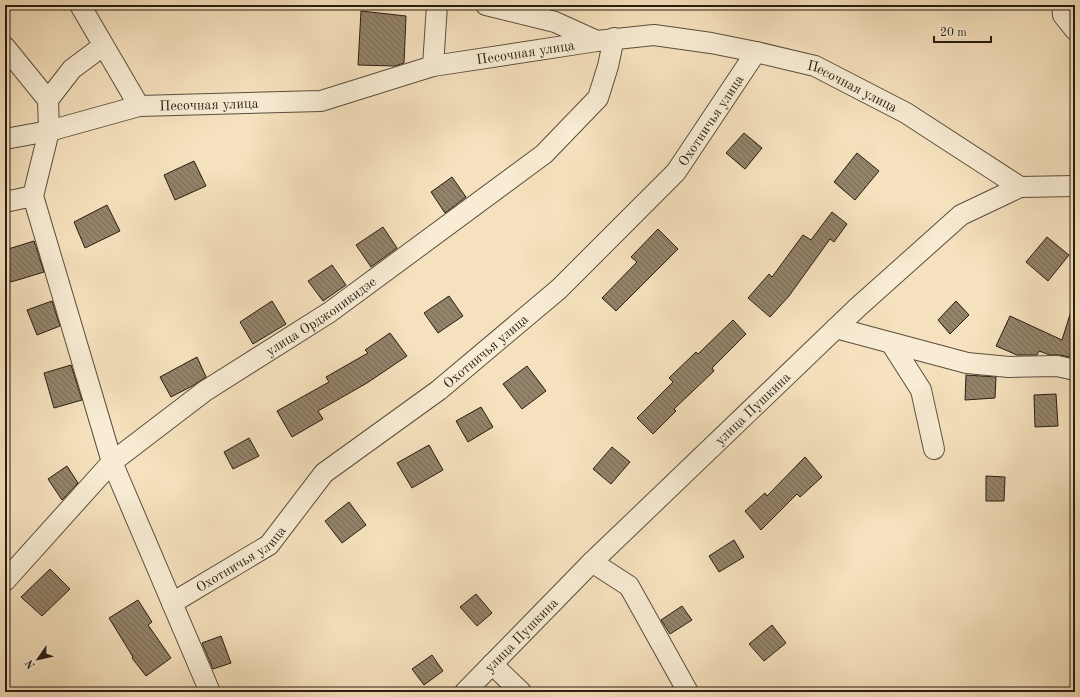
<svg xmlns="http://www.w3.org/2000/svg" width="1080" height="697" font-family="'Old Standard TT',serif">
	<defs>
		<pattern id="building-back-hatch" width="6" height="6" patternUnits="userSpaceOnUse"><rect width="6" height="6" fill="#93836a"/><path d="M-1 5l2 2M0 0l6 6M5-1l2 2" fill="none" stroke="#786b56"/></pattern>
	</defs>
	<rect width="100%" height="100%" fill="#f5e1bd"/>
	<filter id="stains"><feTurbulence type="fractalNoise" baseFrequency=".005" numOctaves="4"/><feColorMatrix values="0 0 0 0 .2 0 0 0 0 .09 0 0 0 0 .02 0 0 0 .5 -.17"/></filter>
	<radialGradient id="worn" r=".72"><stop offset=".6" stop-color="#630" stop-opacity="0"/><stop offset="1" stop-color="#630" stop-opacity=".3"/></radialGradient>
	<!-- building -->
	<g fill="url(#building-back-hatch)" stroke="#281d11">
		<polygon points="361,11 406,16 404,63 395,66 358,65"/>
		<polygon points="744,133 762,148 745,169 726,153"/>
		<polygon points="857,153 879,171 855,200 834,182"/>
		<polygon points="194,161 206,186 175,200 164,175"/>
		<polygon points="452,177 466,197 445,213 431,192"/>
		<polygon points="107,205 120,231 85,248 74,222"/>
		<polygon points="832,212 847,224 834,242 830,239 789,296 770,317 748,298 769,274 772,277 803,235 811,240"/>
		<polygon points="383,227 397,248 371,267 356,245"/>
		<polygon points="658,229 678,249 616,311 602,298 637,262 631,257"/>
		<polygon points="1047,237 1069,255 1048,281 1026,262"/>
		<polygon points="34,241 44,272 11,282 5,265 5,250"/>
		<polygon points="332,265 346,285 323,301 308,281"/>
		<polygon points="449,296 463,316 438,333 424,313"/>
		<polygon points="52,301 60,326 37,335 27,310"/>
		<polygon points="272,301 286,324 253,344 240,322"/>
		<polygon points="956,301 969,315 950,334 938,320"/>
		<polygon points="1072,308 1075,309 1075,358 1059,355 1050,355 1039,351 1037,355 1017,355 996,346 1010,316 1062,340"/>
		<polygon points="733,320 746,334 712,368 714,371 674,409 676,411 653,434 637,418 673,382 669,378 696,352 698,354"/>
		<polygon points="390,333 407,356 367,383 318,411 323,419 292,437 277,411 329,382 326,377 368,353 365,350"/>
		<polygon points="197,357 206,377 194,385 171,397 160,377"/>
		<polygon points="71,365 82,400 54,408 44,373"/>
		<polygon points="527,366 546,391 522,409 503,384"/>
		<polygon points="966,375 996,377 995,398 965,400"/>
		<polygon points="1056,394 1058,426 1035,427 1034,395"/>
		<polygon points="481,407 493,427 468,442 456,421"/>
		<polygon points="249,438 259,456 233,469 224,452"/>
		<polygon points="429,445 443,470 412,488 397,463"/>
		<polygon points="612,447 630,462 611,484 593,469"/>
		<polygon points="805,457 822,477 800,497 797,494 761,530 745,511 765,493 767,496"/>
		<polygon points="67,466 78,483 62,500 48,479"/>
		<polygon points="986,476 1005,477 1004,501 986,501"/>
		<polygon points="349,502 366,525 342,543 325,521"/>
		<polygon points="734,540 744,557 719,572 709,556"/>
		<polygon points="50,569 70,589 42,616 21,597"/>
		<polygon points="476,594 492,613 477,626 460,607"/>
		<polygon points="138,600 152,622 148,625 171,658 146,676 132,658 133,657 109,618"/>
		<polygon points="682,606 692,620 670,634 661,620"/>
		<polygon points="772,625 786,643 764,661 749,644"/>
		<polygon points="221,636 231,663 213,669 202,643"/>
		<polygon points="432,655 443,671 424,685 412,669"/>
	</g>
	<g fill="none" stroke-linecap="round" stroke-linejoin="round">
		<!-- minor casing -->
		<g stroke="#5b4e3c" stroke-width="22">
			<g id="minor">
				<polyline points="80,5 139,106"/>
				<polyline points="486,5 555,22 597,41"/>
				<polyline points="1062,5 1063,15 1075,30"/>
				<polyline points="103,46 72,69 48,100 49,131 33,196 112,462 210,692"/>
				<polyline points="5,47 48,100"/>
				<polyline points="433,66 437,5"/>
				<path id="s1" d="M5,139L49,131L139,106L321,101L433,66L597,41L654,35L711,43L756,52L815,66L906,113L1020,187"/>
				<polyline points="5,202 33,196"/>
				<polyline points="836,328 967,363 1009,367 1057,366 1075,370"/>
				<polyline points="891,343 921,390 934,449"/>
				<polyline points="592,562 629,586 688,692"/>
				<path id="s2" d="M5,581L112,462L205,391L330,312L544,154L598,98L608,66L614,38"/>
				<path id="s3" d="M172,603L269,545L324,473L439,390L559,289L676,172L756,52"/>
				<polyline points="492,664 521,692"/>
				<path id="s4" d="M465,692L592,562L858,307L961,215L1020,187L1075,186"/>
			</g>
		</g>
		<!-- minor -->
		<use href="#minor" stroke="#f8ecd4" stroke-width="20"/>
	</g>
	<g text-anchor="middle" stroke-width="3" stroke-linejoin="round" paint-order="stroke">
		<!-- street labels -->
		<g font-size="14" fill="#281d11" stroke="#f8ecd4">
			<text dy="5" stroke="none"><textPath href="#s1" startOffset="531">Песочная улица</textPath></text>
			<text dy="5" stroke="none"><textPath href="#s1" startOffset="867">Песочная улица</textPath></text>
			<text dy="5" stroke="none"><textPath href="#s1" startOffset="208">Песочная улица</textPath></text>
			<text dy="5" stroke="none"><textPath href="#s3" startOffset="730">Охотничья улица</textPath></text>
			<text dy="5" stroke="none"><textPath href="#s2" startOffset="415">улица Орджоникидзе</textPath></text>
			<text dy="5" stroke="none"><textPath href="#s3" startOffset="406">Охотничья улица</textPath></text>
			<text dy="5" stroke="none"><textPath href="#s4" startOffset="404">улица Пушкина</textPath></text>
			<text dy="5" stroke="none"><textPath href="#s3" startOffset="82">Охотничья улица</textPath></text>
			<text dy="5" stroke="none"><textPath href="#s4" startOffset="80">улица Пушкина</textPath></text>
		</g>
	</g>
	<!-- margin -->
	<rect width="1080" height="697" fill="none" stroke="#f5e1bd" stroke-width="20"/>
	<rect x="6" y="6" width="1068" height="685" fill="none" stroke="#281d11" stroke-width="2"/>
	<rect x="10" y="10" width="1060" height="677" fill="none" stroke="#281d11"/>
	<!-- north arrow -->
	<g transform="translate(38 659) rotate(236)" stroke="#f8ecd4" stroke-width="3" paint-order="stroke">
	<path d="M0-3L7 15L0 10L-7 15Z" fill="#281d11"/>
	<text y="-6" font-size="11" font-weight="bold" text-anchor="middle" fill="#281d11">N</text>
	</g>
	<!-- scale -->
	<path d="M934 36v6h57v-6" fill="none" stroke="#281d11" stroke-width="2"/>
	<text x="940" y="36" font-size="12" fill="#281d11" stroke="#f8ecd4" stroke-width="3" paint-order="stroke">20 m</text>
	<rect width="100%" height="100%" filter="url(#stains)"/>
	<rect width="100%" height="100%" fill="url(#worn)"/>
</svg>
